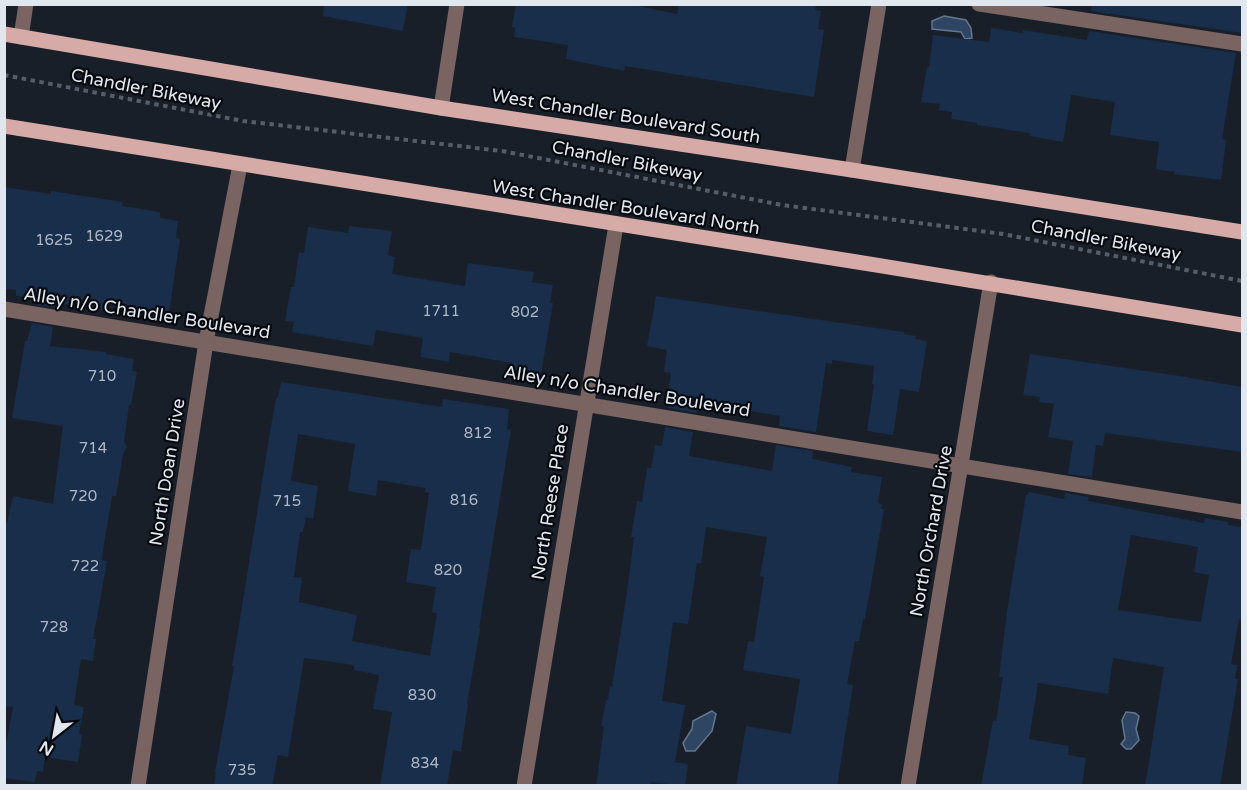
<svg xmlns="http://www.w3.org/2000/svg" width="1247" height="790" font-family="'Varela Round',sans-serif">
	<rect width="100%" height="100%" fill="#181f29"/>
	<!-- water -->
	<g fill="#2e4564" stroke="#64768d" stroke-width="1.5">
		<polygon points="944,16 966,20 971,28 972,38 965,39 961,32 932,29 932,21"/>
		<polygon points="712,711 716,714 712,731 695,751 686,751 683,743 692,729 693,721"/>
		<polygon points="1126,712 1135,713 1139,716 1136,729 1139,740 1131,749 1126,749 1121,744 1125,739 1122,720"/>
	</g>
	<!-- building -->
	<g fill="#182e4b" fill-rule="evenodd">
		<polygon points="324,4 408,4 403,31 323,16"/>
		<polygon points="516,4 628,4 677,14 679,4 816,4 815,10 821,11 818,29 824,30 814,97 625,66 624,71 566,59 568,45 514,37 515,28 512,27"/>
		<polygon points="1092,4 1242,4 1242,33 1091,11"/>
		<polygon points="991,28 1023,33 1023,30 1087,40 1089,31 1236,53 1222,139 1226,140 1221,180 1174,174 1175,172 1156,169 1159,142 1110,135 1115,102 1071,95 1063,142 1029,136 1030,133 977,125 977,123 951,119 952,112 939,110 940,104 921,102 927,67 929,67 933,35 989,42"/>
		<polygon points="4,187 51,194 51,191 123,202 122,206 160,212 160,218 178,221 176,238 180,239 169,313 108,304 106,311 57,303 56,308 37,305 39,299 16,296 16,290 4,289"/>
		<polygon points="349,226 392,231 388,255 395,257 392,274 465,286 468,263 534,272 532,282 553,285 550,303 553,303 541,374 511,369 512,363 450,352 449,362 420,357 423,338 376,330 373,346 292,332 294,322 285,321 291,287 294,287 299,252 304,253 308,227 348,233"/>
		<polygon points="656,296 904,332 904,334 916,336 915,339 927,341 919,392 900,389 893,435 867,431 874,385 872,384 874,366 832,360 832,364 826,363 816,432 779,426 780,416 698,402 697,413 668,408 669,398 667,398 671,373 664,372 667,350 647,346"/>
		<polygon points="32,323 53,327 50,346 106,352 106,354 134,359 132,371 137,372 131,405 129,405 124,442 127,447 123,454 116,496 112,496 103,551 102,560 107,561 93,639 96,639 93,661 81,659 74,705 84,707 79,734 82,735 78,762 45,757 43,772 37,771 35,782 4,778 4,755 13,707 4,706 4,523 7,523 13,496 53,504 63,426 12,418 25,341 27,341"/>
		<polygon points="1030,354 1180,376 1242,387 1242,452 1105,433 1103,446 1096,445 1092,477 1068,474 1073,441 1048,437 1054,404 1039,402 1040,397 1023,395"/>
		<path d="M281,382L442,407L443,399L509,409L507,429L511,430L479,628L480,629L467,704H468L461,752L453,750L447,786H380L392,712L373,709L379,675L354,670V665L304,658L288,757L278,755L272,786H214L216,772H215L234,666H232L238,631L269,438L276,398L277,399L279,393ZM298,434L355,444L348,491L376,496L378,480L426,488L425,492L429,493L421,550L411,549L406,582L436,587L432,612L437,613L430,656L352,641L357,615L299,602L302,578L294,577L300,532H303L306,517L313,519L318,486L291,481Z"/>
		<polygon points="665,427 693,432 689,456 772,471 776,445 813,451 812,459 852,467 851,472 882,477 878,503 882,504 881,509 884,509 865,619 863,619 859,641 855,641 847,684 853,685 837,786 736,786 746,726 791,734 800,679 743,670 748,641 754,642 764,577 760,576 767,537 706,527 701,564 697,563 688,624 673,622 662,701 685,705 675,762 688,764 685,786 651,782 650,786 596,786 604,727 601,726 606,700 608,700 610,686 612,687 627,592 634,537 631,537 637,501 642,502 647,468 651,468 655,445 662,446"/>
		<path d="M1029,492L1064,499L1065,493L1089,497L1088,501L1204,523L1205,518L1228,522V525L1242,527V620L1239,619L1231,664L1237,665L1235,678L1238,679L1220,786H1145L1164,667L1113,658L1108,694L1038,683L1029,739L1069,746L1068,755L1086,758L1082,786H981L993,720L996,721L1003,677H999L1007,611L1026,495H1028ZM1131,535L1198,547L1194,572L1209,575L1201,622L1118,610Z"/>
	</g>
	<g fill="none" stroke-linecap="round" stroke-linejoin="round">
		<!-- path -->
		<polyline stroke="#575d66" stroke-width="4" stroke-dasharray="4.5 4.5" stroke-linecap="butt" points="4,75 243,121 502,151 782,205 1003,234 1242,281"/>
		<!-- minor -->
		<g stroke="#796462" stroke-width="15">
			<polyline points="979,4 1242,44"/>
			<polyline points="21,37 26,4"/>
			<polyline points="441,108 457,4"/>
			<polyline points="852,170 879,4"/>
			<polyline points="4,309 1242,512"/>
			<polyline points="138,786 206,342 240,165"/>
			<polyline points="524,786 616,225"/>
			<polyline points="908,786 991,282"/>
		</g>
		<!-- major -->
		<g stroke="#d6aba7" stroke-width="15">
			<polyline points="4,34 441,108 852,170 1242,232"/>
			<path d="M4,126C417,195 830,255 1242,325"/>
		</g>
	</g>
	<g text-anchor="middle" stroke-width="4.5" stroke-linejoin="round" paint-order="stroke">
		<!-- number labels -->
		<g font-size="15" fill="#afb9c5">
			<text x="104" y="241">1629</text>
			<text x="54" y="245">1625</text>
			<text x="441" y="316">1711</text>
			<text x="525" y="317">802</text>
			<text x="102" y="381">710</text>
			<text x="478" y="438">812</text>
			<text x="93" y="453">714</text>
			<text x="83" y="501">720</text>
			<text x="464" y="505">816</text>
			<text x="287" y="506">715</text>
			<text x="85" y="571">722</text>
			<text x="448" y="575">820</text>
			<text x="54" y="632">728</text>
			<text x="422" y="700">830</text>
			<text x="425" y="768">834</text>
			<text x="242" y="775">735</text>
		</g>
		<!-- street labels -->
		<g font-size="18" fill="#e1e7ee" stroke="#06090d">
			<text transform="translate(146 89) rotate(11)" y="6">Chandler Bikeway</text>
			<text transform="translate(626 116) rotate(9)" y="6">West Chandler Boulevard South</text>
			<text transform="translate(627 161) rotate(11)" y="6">Chandler Bikeway</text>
			<text transform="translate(626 207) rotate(9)" y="6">West Chandler Boulevard North</text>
			<text transform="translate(1106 240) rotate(11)" y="6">Chandler Bikeway</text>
			<text transform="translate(147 313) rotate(9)" y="6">Alley n/o Chandler Boulevard</text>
			<text transform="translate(627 391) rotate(9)" y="6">Alley n/o Chandler Boulevard</text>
			<text transform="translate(167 472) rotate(-81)" y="6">North Doan Drive</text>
			<text transform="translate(550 502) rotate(-81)" y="6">North Reese Place</text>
			<text transform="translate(931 531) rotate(-80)" y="6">North Orchard Drive</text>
		</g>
	</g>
	<!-- border -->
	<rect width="1247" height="790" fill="none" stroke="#e1e7ee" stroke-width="12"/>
	<!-- north arrow -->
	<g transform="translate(54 736) rotate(211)" stroke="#06090d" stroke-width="4.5" paint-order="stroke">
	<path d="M0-4.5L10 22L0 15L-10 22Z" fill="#e1e7ee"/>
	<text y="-9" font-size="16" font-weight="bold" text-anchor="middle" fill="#e1e7ee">N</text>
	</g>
</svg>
